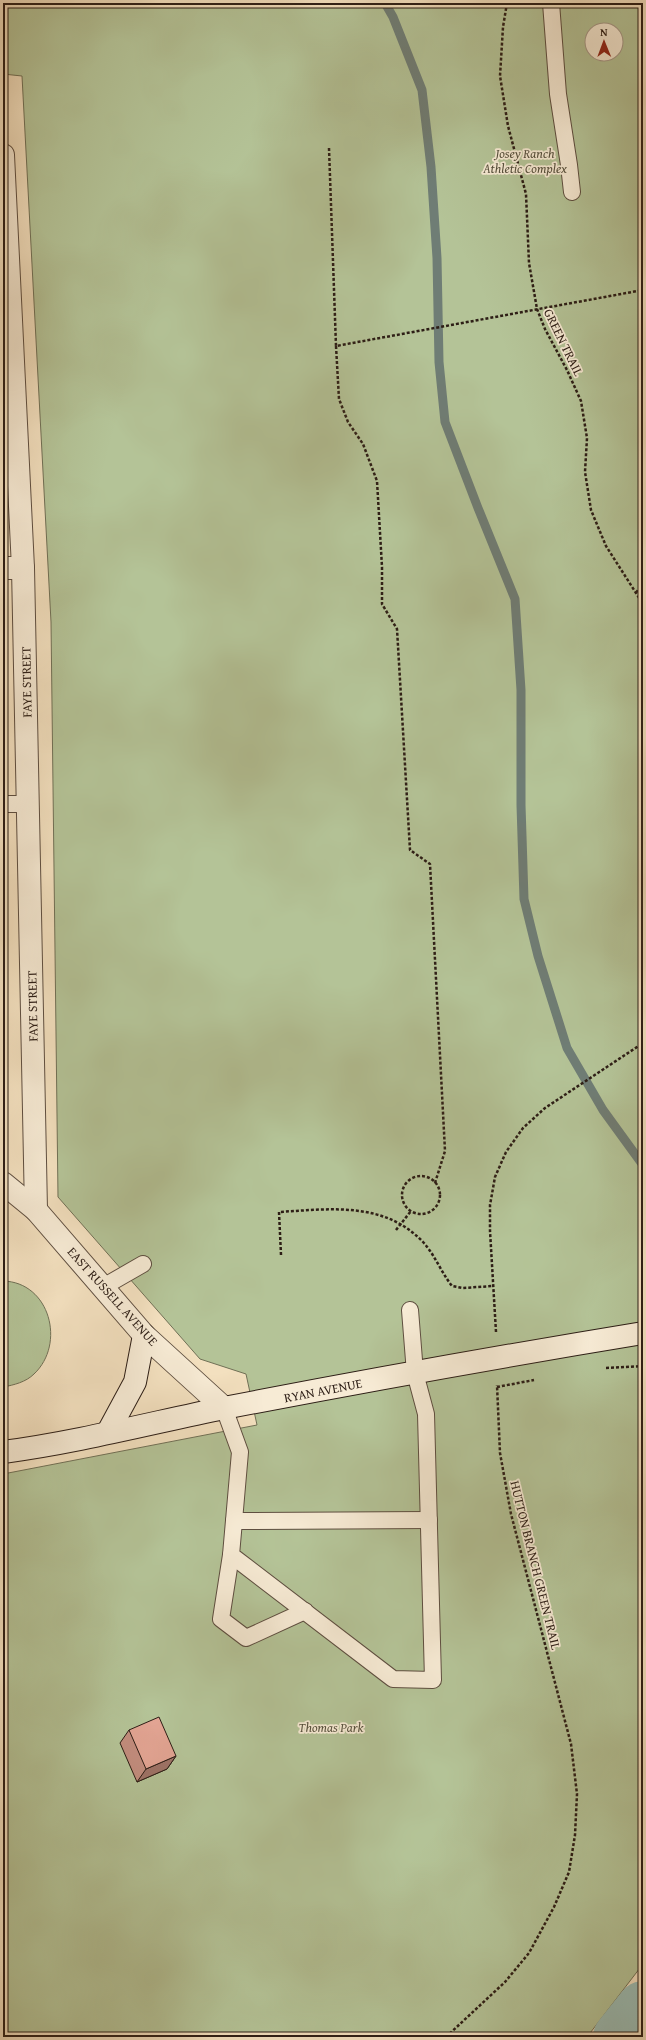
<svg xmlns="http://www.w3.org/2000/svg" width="646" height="2040" font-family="'Gentium Book Plus',serif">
	<rect width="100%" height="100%" fill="#f3e0bf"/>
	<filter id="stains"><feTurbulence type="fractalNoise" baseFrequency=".005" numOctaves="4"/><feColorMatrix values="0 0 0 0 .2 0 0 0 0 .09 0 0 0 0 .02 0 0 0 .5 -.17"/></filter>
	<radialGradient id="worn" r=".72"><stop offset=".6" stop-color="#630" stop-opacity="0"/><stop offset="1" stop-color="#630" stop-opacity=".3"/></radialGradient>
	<!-- green -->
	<g fill="#b4c397" stroke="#707056" fill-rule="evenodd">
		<path d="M3,3H643V1964L587,2037H3V1474L257,1425L246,1374L200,1359L58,1197L51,622L22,76L3,74ZM592,30H616V54H592Z"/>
		<path d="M3,1281C50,1282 66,1344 34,1374C26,1382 14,1385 3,1387Z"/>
	</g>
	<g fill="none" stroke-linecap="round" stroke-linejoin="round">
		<!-- stream -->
		<polyline stroke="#6f7d75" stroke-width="9" points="385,3 393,17 422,90 431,167 437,258 439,362 445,422 478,508 515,599 521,690 521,805 524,899 538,956 567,1048 603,1110 643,1165"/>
		<!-- river -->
		<polyline stroke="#9bbdb5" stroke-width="52" points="619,2037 643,2007"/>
		<!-- lane casing -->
		<g stroke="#5e4e40" stroke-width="18">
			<g id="lane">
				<polyline points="551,3 558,94 569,165 572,192"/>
				<polyline points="3,804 28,804"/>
				<polyline points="103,1287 143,1264"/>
				<polyline points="224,1408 240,1452 231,1555 393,1679 433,1680 426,1414 415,1373 410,1310"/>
				<polyline points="234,1521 429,1520"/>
				<polyline points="231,1555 221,1619 246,1638 305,1611"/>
			</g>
		</g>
		<!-- street casing -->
		<g stroke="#5e4e40" stroke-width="24">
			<g id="street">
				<polyline points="3,155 23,568 36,1210"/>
				<polyline points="3,568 23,568"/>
				<polyline points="3,1183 36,1210 144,1335 224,1408"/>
			</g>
		</g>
		<!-- secondary casing -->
		<g stroke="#2d1e16" stroke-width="24">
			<g id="secondary">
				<polyline points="108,1432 135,1382 144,1335"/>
				<path d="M3,1452C78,1442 151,1423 224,1408C364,1381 503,1356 643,1333"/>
			</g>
		</g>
		<!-- path -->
		<g stroke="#2d1e16" stroke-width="2.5" stroke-dasharray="3 2" stroke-linecap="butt">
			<polyline points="507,3 503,27 500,76 508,126 526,194 529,263 537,309 545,329 567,370 581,401 587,438 585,472 591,510 606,546 643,604"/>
			<polyline points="329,148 336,346 643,290"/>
			<polyline points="336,346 339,399 348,422 363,444 377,481 382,567 382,604 397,629 410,850 430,864 445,1151 435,1183"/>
			<polyline points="636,591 643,593"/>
			<circle cx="421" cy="1195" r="19"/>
			<polyline points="396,1230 411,1211"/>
			<path d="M281,1255L279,1212C330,1209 384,1201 423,1242C435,1255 441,1272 452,1286L463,1288L493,1286"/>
			<polyline points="496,1332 490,1231 490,1205 495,1177 506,1152 523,1128 545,1108 643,1043"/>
			<polyline points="606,1368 643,1366"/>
			<polyline points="497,1387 534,1380"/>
			<polyline points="446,2037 505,1982 529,1953 554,1907 569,1872 575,1835 577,1794 571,1744 511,1514 500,1453 497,1385"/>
		</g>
		<!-- lane -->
		<use href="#lane" stroke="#f7ebd5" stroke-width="16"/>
		<!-- street -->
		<use href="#street" stroke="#f7ebd5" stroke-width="22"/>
		<!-- secondary -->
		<use href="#secondary" stroke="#f7ebd5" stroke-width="22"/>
	</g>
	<!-- wall -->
	<polygon fill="#c28d7e" stroke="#2d1e16" points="129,1730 176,1756 167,1769 137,1782 120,1743"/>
	<!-- shaded-wall -->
	<polygon fill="#9e7367" stroke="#2d1e16" points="176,1756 167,1769 137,1782 146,1769"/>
	<!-- building -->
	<polygon fill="#e2a493" stroke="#2d1e16" points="159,1717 176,1756 146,1769 129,1730"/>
	<g text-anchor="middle" stroke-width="3.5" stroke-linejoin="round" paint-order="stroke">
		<!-- park labels -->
		<g font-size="13" font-style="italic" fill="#56503d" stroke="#f7ebd5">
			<text x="525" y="158">Josey Ranch<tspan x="525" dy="15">Athletic Complex</tspan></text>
			<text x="331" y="1732">Thomas Park</text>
		</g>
		<!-- street labels -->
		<g font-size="13" fill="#2d1e16" stroke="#f7ebd5">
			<text transform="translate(564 342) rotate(64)" y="5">GREEN TRAIL</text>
			<text transform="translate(26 682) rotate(-91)" y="5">FAYE STREET</text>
			<text transform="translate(32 1006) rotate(-91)" y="5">FAYE STREET</text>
			<text transform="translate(113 1296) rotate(48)" y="5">EAST RUSSELL AVENUE</text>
			<text transform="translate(323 1390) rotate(-11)" y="5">RYAN AVENUE</text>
			<text transform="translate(536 1565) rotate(76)" y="5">HUTTON BRANCH GREEN TRAIL</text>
		</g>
	</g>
	<!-- margin -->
	<rect width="646" height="2040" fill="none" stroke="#f3e0bf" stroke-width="16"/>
	<rect x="4" y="4" width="638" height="2032" fill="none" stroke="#2d1e16" stroke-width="2"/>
	<rect x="8" y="8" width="630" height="2024" fill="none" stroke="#2d1e16"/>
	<!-- north arrow -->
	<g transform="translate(604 42) rotate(359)"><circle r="19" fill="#f7ebd5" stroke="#a69989"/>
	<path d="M0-3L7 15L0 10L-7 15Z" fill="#8f2418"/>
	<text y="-6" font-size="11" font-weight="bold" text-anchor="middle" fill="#2d1e16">N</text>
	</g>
	<rect width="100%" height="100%" filter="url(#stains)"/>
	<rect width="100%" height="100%" fill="url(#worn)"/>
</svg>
